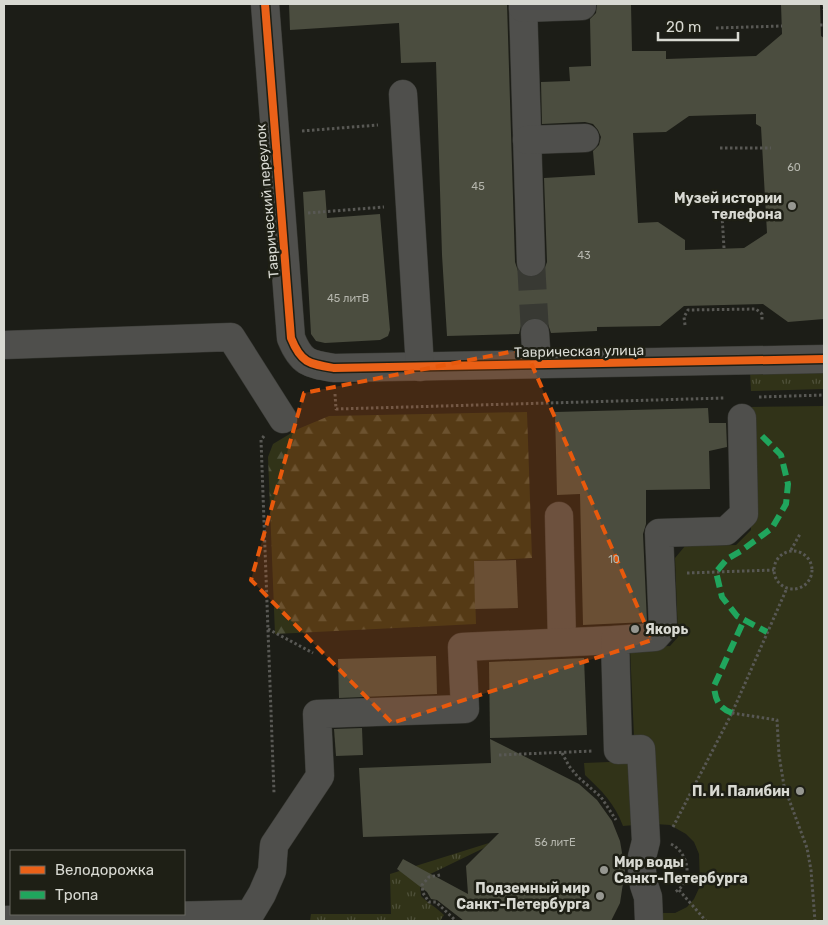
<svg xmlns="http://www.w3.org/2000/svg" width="828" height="925" font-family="Rubik,sans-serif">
	<defs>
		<pattern id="grass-tufts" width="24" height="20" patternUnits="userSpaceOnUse" patternTransform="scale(1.25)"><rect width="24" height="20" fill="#313318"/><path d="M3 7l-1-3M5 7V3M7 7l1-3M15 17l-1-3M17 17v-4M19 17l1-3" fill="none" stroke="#4e5039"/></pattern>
		<pattern id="forest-firs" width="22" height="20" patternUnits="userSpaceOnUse" patternTransform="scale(1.25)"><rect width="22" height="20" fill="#313318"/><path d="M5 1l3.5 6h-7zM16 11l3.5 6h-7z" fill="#4e5039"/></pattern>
	</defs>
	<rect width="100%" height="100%" fill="#1c1d17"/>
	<!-- grass -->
	<g fill="url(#grass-tufts)">
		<polygon points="824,369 824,389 751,391 750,371"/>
		<path d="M489,843L484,848L422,878L420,884L421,896C428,903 436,907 444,915L440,921H310L311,914H391L390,874Z"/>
	</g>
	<!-- forest -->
	<polygon fill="url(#forest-firs)" points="527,412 532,558 474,561 476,624 275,634 268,457 273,444 298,429 329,416"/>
	<!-- green -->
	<g fill="#313318">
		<polygon points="824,406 824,921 659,921 658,913 675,913 687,907 694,899 700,886 699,854 694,842 686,834 670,825 655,824 651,738 634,737 630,648 670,646 678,637 675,558 685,546 736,545 751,530 748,407"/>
		<path d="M633,761L635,825L623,826C615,804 602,791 585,775L584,763Z"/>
	</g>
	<!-- building -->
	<g fill="#4b4d3f" fill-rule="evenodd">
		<path d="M289,4H507L515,262L518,271L523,275L531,278L540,275L544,270L547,262L544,178L595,175L593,151L599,145L601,137L598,130L593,124L585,122L542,124L541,82L570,81L569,67L591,66L590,19L596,13L597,4H631L632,51H666V59L756,56L782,34L781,4H820L821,36L824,38V319L788,322L763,304L684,306L660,326L597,327V331L551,333L548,324L542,319L534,317L526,320L521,326L519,334L447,336L442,255L436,62L401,63L399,23L290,30ZM756,114V124L761,127L767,233L744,248L685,250V240L658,222L638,223L633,133L666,132L689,116Z"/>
		<polygon points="325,190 327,218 380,214 390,330 388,336 380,340 325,343 316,341 311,334 303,192"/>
		<polygon points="708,408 709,423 726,423 727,447 709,451 710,489 646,490 646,524 643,534 647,622 583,625 580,494 557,495 555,412"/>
		<polygon points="516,560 518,608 475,609 474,561"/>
		<polygon points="436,656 437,694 339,698 338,659"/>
		<polygon points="584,658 587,735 490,738 489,662"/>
		<polygon points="362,728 363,755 336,756 334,729"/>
		<polygon points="490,739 579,784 597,800 612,821 620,841 625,870 620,903 611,921 464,921 437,900 431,899 427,892 397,869 403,859 468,894 466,866 499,833 363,837 359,768 491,763"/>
	</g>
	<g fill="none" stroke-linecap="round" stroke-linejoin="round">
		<!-- minor-tunnel -->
		<polyline stroke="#383933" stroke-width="28" stroke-dasharray="28 14" stroke-linecap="butt" points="531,262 535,333"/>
		<!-- minor casing -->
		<g stroke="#383934" stroke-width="29">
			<g id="minor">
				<path d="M265,4L291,338C301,363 309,364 334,368L824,359"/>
				<polyline points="523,4 531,262"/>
				<polyline points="523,8 582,6"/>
				<polyline points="403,94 420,367"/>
				<polyline points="527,140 585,138"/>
				<polyline points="535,333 537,364"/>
				<polyline points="4,345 231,337 283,419"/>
				<polyline points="559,516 562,642"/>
				<polyline points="4,920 250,914 262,894 272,871 274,845 320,776 317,714 465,709 462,647 615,640"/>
				<polyline points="649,921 648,897 644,885 642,872 642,857 646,841 641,749 618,750 615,640 655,637 663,628 659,533 726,531 744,514 742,418"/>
			</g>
		</g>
		<!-- path -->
		<g stroke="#585854" stroke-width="3" stroke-dasharray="2.5 2.5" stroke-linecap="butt">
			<polyline points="824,4 824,10"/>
			<polyline points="820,25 824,25"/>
			<polyline points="716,28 782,26"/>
			<polyline points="302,131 378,125"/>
			<polyline points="720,148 771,148"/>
			<polyline points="308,213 384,207"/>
			<polyline points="724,248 722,215 771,213"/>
			<polyline points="685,325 684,317 688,310 756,309 762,314 762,322"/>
			<polyline points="335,394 336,409 725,398"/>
			<polyline points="759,397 824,395"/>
			<polyline points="264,436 261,440 274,793"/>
			<polyline points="791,550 800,534"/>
			<circle cx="793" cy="570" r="19"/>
			<polyline points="687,573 774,570"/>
			<polyline points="268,629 313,653"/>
			<polyline points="732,713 777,720 779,755 784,786 807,848 811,870 815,921"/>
			<polyline points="562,753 569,766 578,777 601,797 616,820"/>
			<polyline points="499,755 593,751"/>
			<polyline points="673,827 732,713 787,588"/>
			<path d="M671,844C689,853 694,881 675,892"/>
			<polyline points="440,875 429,877 422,885 423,893 429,902 436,902 456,921"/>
			<polyline points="679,890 706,921"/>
		</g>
		<!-- minor -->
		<use href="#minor" stroke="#4f4f4c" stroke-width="28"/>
		<!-- quiet -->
		<g stroke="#20a55d" stroke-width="6" stroke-dasharray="12 6" stroke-linecap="butt">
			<polyline points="762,436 781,455 788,484 786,504 772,528 741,551 727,559 716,572 722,597 737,616 767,632"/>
			<path d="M732,713C719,708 715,700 714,686L744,620"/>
		</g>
		<!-- cycleway casing -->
		<g stroke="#1e1f15" stroke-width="11">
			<path id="cycleway" d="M265,4L291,338C301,363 309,364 334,368L824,359"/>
		</g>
		<!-- cycleway -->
		<use href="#cycleway" stroke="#ea6118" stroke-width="8"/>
	</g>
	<!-- marked area -->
	<path fill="#e8590c" fill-opacity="0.2" stroke="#e8590c" stroke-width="4" stroke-dasharray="10 6" stroke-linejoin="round" d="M525,349L652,640L392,723L251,580L304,393Z"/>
	<!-- markers -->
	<g fill="#969791" stroke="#1e1f15" stroke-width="2">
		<circle cx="792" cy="206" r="5"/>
		<circle cx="635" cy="629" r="5"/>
		<circle cx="800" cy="791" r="5"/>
		<circle cx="604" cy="870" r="5"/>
		<circle cx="600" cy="896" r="5"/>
	</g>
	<g text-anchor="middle" stroke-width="5" stroke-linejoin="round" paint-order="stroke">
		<!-- number labels -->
		<g font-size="11" fill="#b5b6ad">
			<text x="794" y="171">60</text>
			<text x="478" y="190">45</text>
			<text x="584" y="259">43</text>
			<text x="348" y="302">45 литВ</text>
			<text x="614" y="563">10</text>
			<text x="555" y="846">56 литЕ</text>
		</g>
		<!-- poi labels -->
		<g font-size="14" font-weight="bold" fill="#d8d9d2" stroke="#1e1f15" text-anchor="end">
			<text x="782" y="203">Музей истории<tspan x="782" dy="16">телефона</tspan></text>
			<text x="645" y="634" text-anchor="start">Якорь</text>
			<text x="790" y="796">П. И. Палибин</text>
			<text x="614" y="867" text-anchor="start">Мир воды<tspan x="614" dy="16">Санкт-Петербурга</tspan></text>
			<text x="590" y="893">Подземный мир<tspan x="590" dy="16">Санкт-Петербурга</tspan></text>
		</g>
		<!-- street labels -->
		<g font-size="14" fill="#d8d9d2" stroke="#1e1f15">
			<text transform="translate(267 201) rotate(-95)" y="5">Таврический переулок</text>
			<text transform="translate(579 351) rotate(-1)" y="5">Таврическая улица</text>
		</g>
	</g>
	<!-- border -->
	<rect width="828" height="925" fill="none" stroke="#d8d9d2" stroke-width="10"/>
	<!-- legend -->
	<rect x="10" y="850" width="175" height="65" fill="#1e1f15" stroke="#686961"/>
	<rect x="20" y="866" width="25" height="8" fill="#ea6118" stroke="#686961"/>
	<text x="55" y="875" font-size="15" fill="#d8d9d2">Велодорожка</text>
	<rect x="20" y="891" width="25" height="8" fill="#20a55d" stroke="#686961"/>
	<text x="55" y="900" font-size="15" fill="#d8d9d2">Тропа</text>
	<!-- scale -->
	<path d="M658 32v8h80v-8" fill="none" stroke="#d8d9d2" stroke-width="2.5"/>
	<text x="666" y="32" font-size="15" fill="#d8d9d2" stroke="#1e1f15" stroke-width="4" paint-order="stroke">20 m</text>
</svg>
